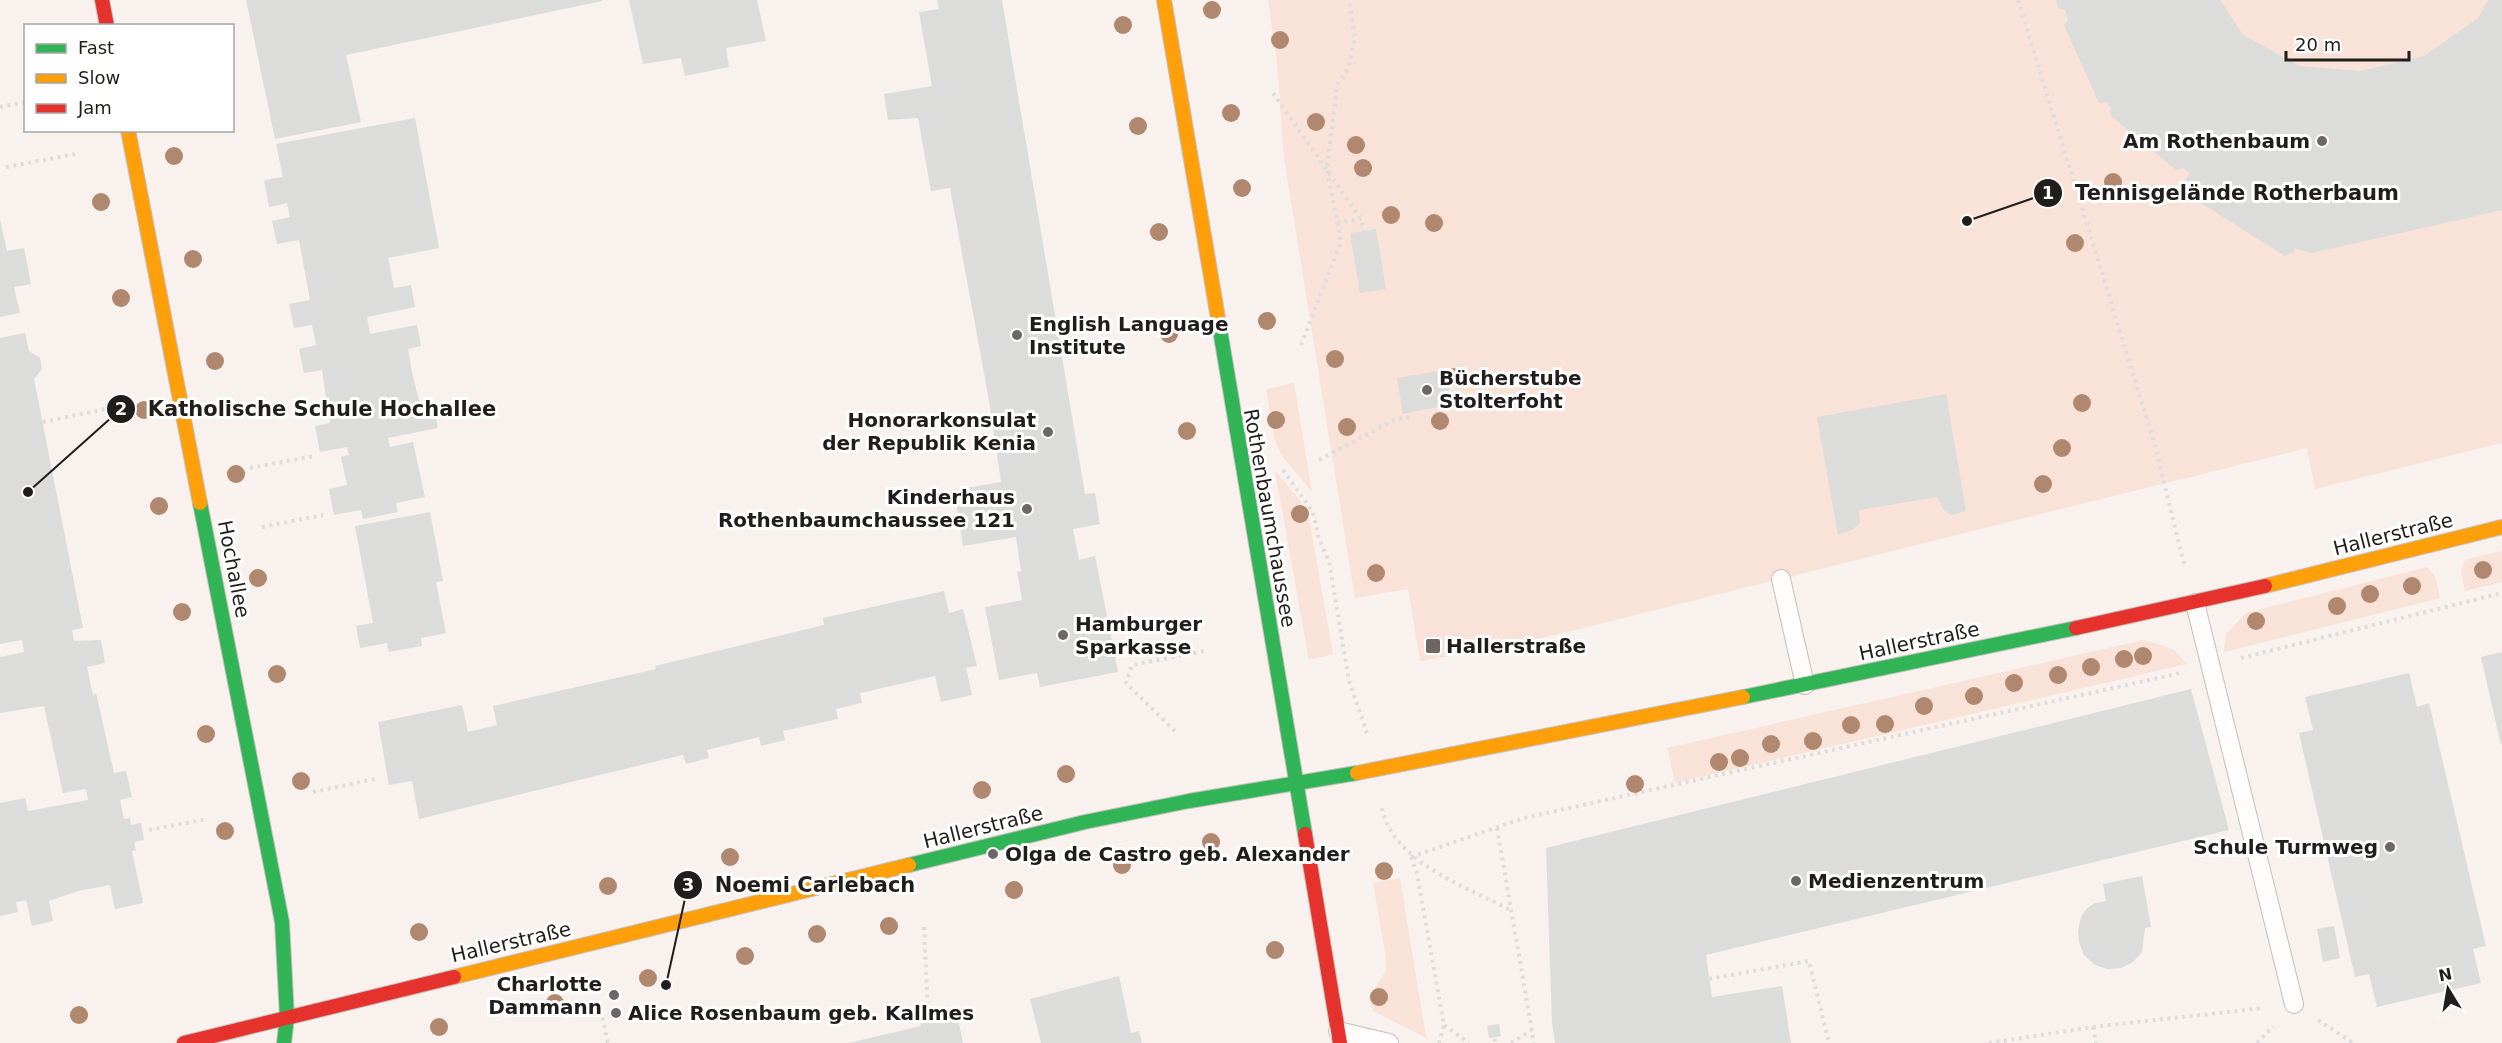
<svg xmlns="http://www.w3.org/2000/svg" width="2502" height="1043" font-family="'DejaVu Sans',sans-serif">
	<rect width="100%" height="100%" fill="#f8f1ee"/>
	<!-- green -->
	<g fill="#f9e2d7">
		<polygon points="1268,0 2502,0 2502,443 2315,489 2307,448 1510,646 1420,661 1408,589 1355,598 1284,158 1277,63"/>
		<polygon points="1294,383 1312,492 1282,456 1274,438 1266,389"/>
		<polygon points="1275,471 1300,500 1309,519 1333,654 1309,660"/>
		<polygon points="2502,551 2502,582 2465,591 2461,573 2465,560"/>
		<polygon points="2427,567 2435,576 2440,598 2224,652 2226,634 2246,613"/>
		<polygon points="2144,640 2173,649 2187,664 1675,783 1667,748"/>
		<polygon points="1400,878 1426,1038 1373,1011 1369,998 1386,971 1386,958 1373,883"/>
	</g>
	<!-- building -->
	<g fill="#dcdcda">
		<polygon points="246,0 602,0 602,1 346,55 361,122 275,139"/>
		<polygon points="629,0 757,0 766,41 726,48 729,67 685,76 681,58 643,64"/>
		<polygon points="937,0 1002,0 1085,494 1095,493 1100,524 1073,529 1079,560 1095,556 1118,672 1040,687 1037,673 999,680 985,607 1022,600 1017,572 1021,571 1016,537 963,546 954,490 1001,482 990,406 950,188 931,191 918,118 888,120 884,94 932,86 919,12 939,9"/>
		<polygon points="2056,0 2220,0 2243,35 2300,66 2361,71 2424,56 2478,18 2488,0 2502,0 2502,210 2312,253 2294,248 2295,252 2285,256 2180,190 2190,172 2182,168 2176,170 2110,115 2111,109 2107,102 2099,103 2064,25 2068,21 2065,10 2058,8"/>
		<polygon points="415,118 439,248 388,258 394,288 411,285 415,307 367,317 370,334 417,325 421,346 408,349 413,377 421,408 433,406 438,428 388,438 390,447 413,442 425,497 396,503 398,512 363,519 361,510 334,515 329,489 347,485 341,457 349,455 347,447 320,452 315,426 330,423 322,370 304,373 299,349 316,345 312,325 294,328 289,304 310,300 299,240 277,244 272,221 290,217 287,203 269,207 264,180 283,177 276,144"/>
		<polygon points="0,220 7,251 24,248 31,284 14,287 20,313 0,317"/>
		<polygon points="1376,229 1386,289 1360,293 1350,233"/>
		<polygon points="25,333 29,351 40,358 42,369 34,379 83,628 72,630 74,641 101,640 105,663 87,667 93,696 96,693 114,773 126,771 132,797 120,800 124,819 130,818 131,825 141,823 144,840 134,842 136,850 132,851 143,903 115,909 110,885 78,891 49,901 53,921 32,926 26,900 16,902 18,912 0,916 0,803 25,798 28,811 88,800 86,789 63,793 44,706 0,713 0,657 24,652 22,640 0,644 0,338"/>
		<polygon points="1446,370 1452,404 1403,414 1397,378"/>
		<polygon points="1946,394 1966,511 1951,515 1944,510 1937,497 1859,510 1860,523 1852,530 1838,535 1817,417"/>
		<polygon points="430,512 443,581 436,582 446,633 421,638 422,646 389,652 387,643 360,648 356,626 373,623 355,526"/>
		<polygon points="944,591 949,613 963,609 977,666 966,668 972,695 941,702 935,676 860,693 862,703 836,709 838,719 783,731 785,740 761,746 759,737 707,750 709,758 686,764 683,755 678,756 419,819 412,781 389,785 378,722 462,705 468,732 497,725 493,706 656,669 655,666 824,625 823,618"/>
		<polygon points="2502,652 2502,744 2501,745 2481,657"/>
		<polygon points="2409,673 2417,707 2429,703 2486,946 2473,949 2481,983 2377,1007 2369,974 2355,977 2299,733 2313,730 2305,697"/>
		<polygon points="2191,689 2229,830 1706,955 1712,997 1782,986 1791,1043 1555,1043 1552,1023 1546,848"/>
		<polygon points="2142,876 2151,927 2145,928 2142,952 2133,962 2121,968 2107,969 2095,965 2084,955 2079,942 2078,930 2081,917 2087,908 2095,903 2106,901 2103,884"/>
		<polygon points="2334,926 2340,958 2323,962 2317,929"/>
		<polygon points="1119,976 1131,1033 1139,1031 1142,1043 1041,1043 1030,999"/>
		<polygon points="939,1011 941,1022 958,1019 963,1043 849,1043 921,1026 918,1016"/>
		<polygon points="1499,1024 1501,1036 1489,1038 1487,1026"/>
	</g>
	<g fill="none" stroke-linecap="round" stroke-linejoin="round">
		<!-- lane casing -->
		<g stroke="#c4bfbc" stroke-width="20">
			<g id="lane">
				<polyline points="1781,579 1805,685"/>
				<polyline points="2195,603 2294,1004"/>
				<polyline points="1338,1031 1389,1043"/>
			</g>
		</g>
		<!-- fast casing -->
		<g stroke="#c4bfbc" stroke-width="16">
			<g id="fast">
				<polyline points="1219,324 1305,834"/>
				<polyline points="200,503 282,922 287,1017 284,1043"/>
				<polyline points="1743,697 2076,628"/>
				<polyline points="909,865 1085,822 1189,801 1357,773"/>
			</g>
		</g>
		<!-- slow casing -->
		<g stroke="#c4bfbc" stroke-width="16">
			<g id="slow">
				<polyline points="1164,0 1219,324"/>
				<polyline points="128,130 200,503"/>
				<polyline points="2265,586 2502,527"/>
				<polyline points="1357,773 1743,697"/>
				<polyline points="454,977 909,865"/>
			</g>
		</g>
		<!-- jam casing -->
		<g stroke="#c4bfbc" stroke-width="16">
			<g id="jam">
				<polyline points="102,0 107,26"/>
				<polyline points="2076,628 2265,586"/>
				<polyline points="1305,834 1340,1043"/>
				<polyline points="184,1043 454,977"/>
			</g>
		</g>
		<!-- path -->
		<g stroke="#dedddb" stroke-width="4" stroke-dasharray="3 4.5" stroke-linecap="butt">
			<polyline points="2018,0 2154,442 2185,568"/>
			<polyline points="1273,93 1361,219 1364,231"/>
			<polyline points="0,107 26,102"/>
			<polyline points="6,167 76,154"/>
			<polyline points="1337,223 1361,219"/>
			<polyline points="1301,345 1341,242 1327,169 1337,85 1349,67 1355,38 1349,0"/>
			<polyline points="43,422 125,405"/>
			<polyline points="1319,460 1394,420 1410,417"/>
			<polyline points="250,468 314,456"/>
			<polyline points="1283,470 1313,512 1319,539 1329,561 1349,681 1367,733"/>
			<polyline points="262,527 323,515"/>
			<polyline points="2241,658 2502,593"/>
			<polyline points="1175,731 1126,683 1132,665 1204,651"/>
			<polyline points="313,792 375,779"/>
			<path d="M1382,808C1392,862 1467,887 1512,911"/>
			<polyline points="1497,828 1534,1043"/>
			<polyline points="149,830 207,819"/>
			<polyline points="1411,857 1524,818 2181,673"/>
			<polyline points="1411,857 1417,874 1444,1025 1439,1043"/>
			<polyline points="924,927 928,1013"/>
			<polyline points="1709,979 1809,961 1829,1043"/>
			<polyline points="599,1003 608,1043"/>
			<polyline points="2318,1020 2353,1043"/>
			<polyline points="1444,1025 1469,1043"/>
			<polyline points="2093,1027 2096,1043"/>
			<polyline points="1494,1031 1495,1043"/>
			<polyline points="1511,1043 1532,1030"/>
			<polyline points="1989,1043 2093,1027 2263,1008"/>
			<polyline points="2257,1043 2273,1026"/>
		</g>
		<!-- lane -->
		<use href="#lane" stroke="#fefdfc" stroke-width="18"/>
		<!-- fast -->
		<use href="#fast" stroke="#30b455" stroke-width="14"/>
		<!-- slow -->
		<use href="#slow" stroke="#ff9f0a" stroke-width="14"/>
		<!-- jam -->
		<use href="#jam" stroke="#e5322d" stroke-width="14"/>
	</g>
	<!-- trees -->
	<g fill="#af886f">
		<circle cx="1212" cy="10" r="9"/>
		<circle cx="1123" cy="25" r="9"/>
		<circle cx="1280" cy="40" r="9"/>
		<circle cx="1231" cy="113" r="9"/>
		<circle cx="1316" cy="122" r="9"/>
		<circle cx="1138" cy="126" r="9"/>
		<circle cx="1356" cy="145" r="9"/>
		<circle cx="174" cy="156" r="9"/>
		<circle cx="1363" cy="168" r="9"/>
		<circle cx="2113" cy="182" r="9"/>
		<circle cx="1242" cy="188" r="9"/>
		<circle cx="101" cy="202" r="9"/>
		<circle cx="1391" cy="215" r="9"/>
		<circle cx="1434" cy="223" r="9"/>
		<circle cx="1159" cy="232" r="9"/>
		<circle cx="2075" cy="243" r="9"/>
		<circle cx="193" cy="259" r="9"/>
		<circle cx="121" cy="298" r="9"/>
		<circle cx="1267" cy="321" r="9"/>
		<circle cx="1169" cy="334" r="9"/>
		<circle cx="1335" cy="359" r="9"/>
		<circle cx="215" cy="361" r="9"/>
		<circle cx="1454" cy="377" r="9"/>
		<circle cx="2082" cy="403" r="9"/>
		<circle cx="144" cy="410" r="9"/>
		<circle cx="1276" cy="420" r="9"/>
		<circle cx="1440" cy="421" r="9"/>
		<circle cx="1347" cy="427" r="9"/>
		<circle cx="1187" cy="431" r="9"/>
		<circle cx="2062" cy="448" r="9"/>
		<circle cx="236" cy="474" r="9"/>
		<circle cx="2043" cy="484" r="9"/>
		<circle cx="159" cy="506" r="9"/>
		<circle cx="1300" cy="514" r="9"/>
		<circle cx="2483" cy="570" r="9"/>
		<circle cx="1376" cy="573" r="9"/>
		<circle cx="258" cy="578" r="9"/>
		<circle cx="2412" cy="586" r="9"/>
		<circle cx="2370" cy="594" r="9"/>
		<circle cx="2337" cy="606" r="9"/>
		<circle cx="182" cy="612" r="9"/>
		<circle cx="2256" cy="621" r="9"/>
		<circle cx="2143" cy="656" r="9"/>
		<circle cx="2124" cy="659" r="9"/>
		<circle cx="2091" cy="667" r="9"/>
		<circle cx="277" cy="674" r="9"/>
		<circle cx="2058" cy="675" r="9"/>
		<circle cx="2014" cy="683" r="9"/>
		<circle cx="1974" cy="696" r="9"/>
		<circle cx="1924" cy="706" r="9"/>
		<circle cx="1885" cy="724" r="9"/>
		<circle cx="1851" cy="725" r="9"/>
		<circle cx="206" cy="734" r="9"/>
		<circle cx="1813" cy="741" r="9"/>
		<circle cx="1771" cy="744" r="9"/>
		<circle cx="1740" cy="758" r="9"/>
		<circle cx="1719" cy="762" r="9"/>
		<circle cx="1066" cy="774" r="9"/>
		<circle cx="301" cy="781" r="9"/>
		<circle cx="1635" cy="784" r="9"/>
		<circle cx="982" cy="790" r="9"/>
		<circle cx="225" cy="831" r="9"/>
		<circle cx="1211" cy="842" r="9"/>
		<circle cx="730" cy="857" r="9"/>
		<circle cx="1122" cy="865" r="9"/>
		<circle cx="1384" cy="871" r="9"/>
		<circle cx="608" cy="886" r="9"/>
		<circle cx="1014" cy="890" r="9"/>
		<circle cx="889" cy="926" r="9"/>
		<circle cx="419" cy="932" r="9"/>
		<circle cx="817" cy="934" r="9"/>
		<circle cx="1275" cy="950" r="9"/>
		<circle cx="745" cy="956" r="9"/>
		<circle cx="648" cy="978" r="9"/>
		<circle cx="1379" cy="997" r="9"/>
		<circle cx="555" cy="1003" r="9"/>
		<circle cx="79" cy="1015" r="9"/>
		<circle cx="439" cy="1027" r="9"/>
	</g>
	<!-- markers -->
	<g fill="#6c6765" stroke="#fff" stroke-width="2">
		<circle cx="2322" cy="141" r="6"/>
		<circle cx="1017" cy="335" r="6"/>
		<circle cx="1427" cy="390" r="6"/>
		<circle cx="1048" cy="432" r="6"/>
		<circle cx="1027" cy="509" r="6"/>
		<circle cx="1063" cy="635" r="6"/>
		<rect x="1425" y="638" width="16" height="16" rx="3"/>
		<circle cx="2390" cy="847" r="6"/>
		<circle cx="993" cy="854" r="6"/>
		<circle cx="1796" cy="881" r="6"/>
		<circle cx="614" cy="995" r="6"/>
		<circle cx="616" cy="1013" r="6"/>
	</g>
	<g text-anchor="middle" stroke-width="6" stroke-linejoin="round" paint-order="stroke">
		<!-- poi labels -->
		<g font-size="20" font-weight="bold" fill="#211d1b" stroke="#fff" text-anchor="start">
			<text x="2310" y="148" text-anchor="end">Am Rothenbaum</text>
			<text x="1029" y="331">English Language<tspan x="1029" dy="23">Institute</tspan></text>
			<text x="1439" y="385">Bücherstube<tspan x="1439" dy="23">Stolterfoht</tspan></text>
			<text x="1036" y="427" text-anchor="end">Honorarkonsulat<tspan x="1036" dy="23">der Republik Kenia</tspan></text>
			<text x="1015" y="504" text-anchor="end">Kinderhaus<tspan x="1015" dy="23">Rothenbaumchaussee 121</tspan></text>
			<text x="1075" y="631">Hamburger<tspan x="1075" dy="23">Sparkasse</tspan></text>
			<text x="1446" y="653">Hallerstraße</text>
			<text x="2378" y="854" text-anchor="end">Schule Turmweg</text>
			<text x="1005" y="861">Olga de Castro geb. Alexander</text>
			<text x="1808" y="888">Medienzentrum</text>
			<text x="602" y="991" text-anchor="end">Charlotte<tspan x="602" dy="23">Dammann</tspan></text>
			<text x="628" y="1020">Alice Rosenbaum geb. Kallmes</text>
		</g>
		<!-- street labels -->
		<g font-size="20" fill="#211d1b" stroke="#fff">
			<text transform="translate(1270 518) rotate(80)" y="7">Rothenbaumchaussee</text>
			<text transform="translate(2393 534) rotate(-14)" y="7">Hallerstraße</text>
			<text transform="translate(234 569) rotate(79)" y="7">Hochallee</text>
			<text transform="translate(1919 641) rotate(-12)" y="7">Hallerstraße</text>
			<text transform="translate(983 827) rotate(-14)" y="7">Hallerstraße</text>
			<text transform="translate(511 942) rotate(-13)" y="7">Hallerstraße</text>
		</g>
	</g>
	<!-- callouts -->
	<path fill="none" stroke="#211d1b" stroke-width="2" d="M1967 221L2048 193M28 492L121 409M666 985L688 885"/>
	<g fill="#211d1b" stroke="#fff" stroke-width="2">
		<circle cx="1967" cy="221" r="6"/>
		<circle cx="28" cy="492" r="6"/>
		<circle cx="666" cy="985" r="6"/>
		<circle cx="2048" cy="193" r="15"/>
		<circle cx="121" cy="409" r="15"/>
		<circle cx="688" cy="885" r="15"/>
	</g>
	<g font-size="18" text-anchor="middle" font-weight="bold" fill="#fff">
		<text x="2048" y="199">1</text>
		<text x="121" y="415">2</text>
		<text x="688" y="891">3</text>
	</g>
	<g font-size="21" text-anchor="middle" font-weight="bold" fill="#211d1b" stroke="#fff" stroke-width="6" stroke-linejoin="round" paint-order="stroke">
		<text x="2237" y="200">Tennisgelände Rotherbaum</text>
		<text x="322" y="416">Katholische Schule Hochallee</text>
		<text x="815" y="892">Noemi Carlebach</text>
	</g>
	<!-- legend -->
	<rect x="24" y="24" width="210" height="108" fill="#ffffff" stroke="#a6a5a4" stroke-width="1.5"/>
	<rect x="36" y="44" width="30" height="9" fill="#30b455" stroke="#a6a5a4" stroke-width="1.5"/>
	<text x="78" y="54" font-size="18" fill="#211d1b">Fast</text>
	<rect x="36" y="74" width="30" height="9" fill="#ff9f0a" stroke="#a6a5a4" stroke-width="1.5"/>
	<text x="78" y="84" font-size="18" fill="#211d1b">Slow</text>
	<rect x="36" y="104" width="30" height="9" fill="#e5322d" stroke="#a6a5a4" stroke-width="1.5"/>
	<text x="78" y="114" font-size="18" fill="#211d1b">Jam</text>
	<!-- north arrow -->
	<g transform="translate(2448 989) rotate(349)" stroke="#ffffff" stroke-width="4.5" paint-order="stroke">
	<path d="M0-4.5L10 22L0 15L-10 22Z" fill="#211d1b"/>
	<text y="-9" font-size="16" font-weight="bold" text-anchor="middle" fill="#211d1b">N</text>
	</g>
	<!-- scale -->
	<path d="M2286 51v9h123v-9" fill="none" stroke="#211d1b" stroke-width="3"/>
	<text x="2295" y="51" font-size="18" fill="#211d1b" stroke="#ffffff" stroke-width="4.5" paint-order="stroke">20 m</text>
</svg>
